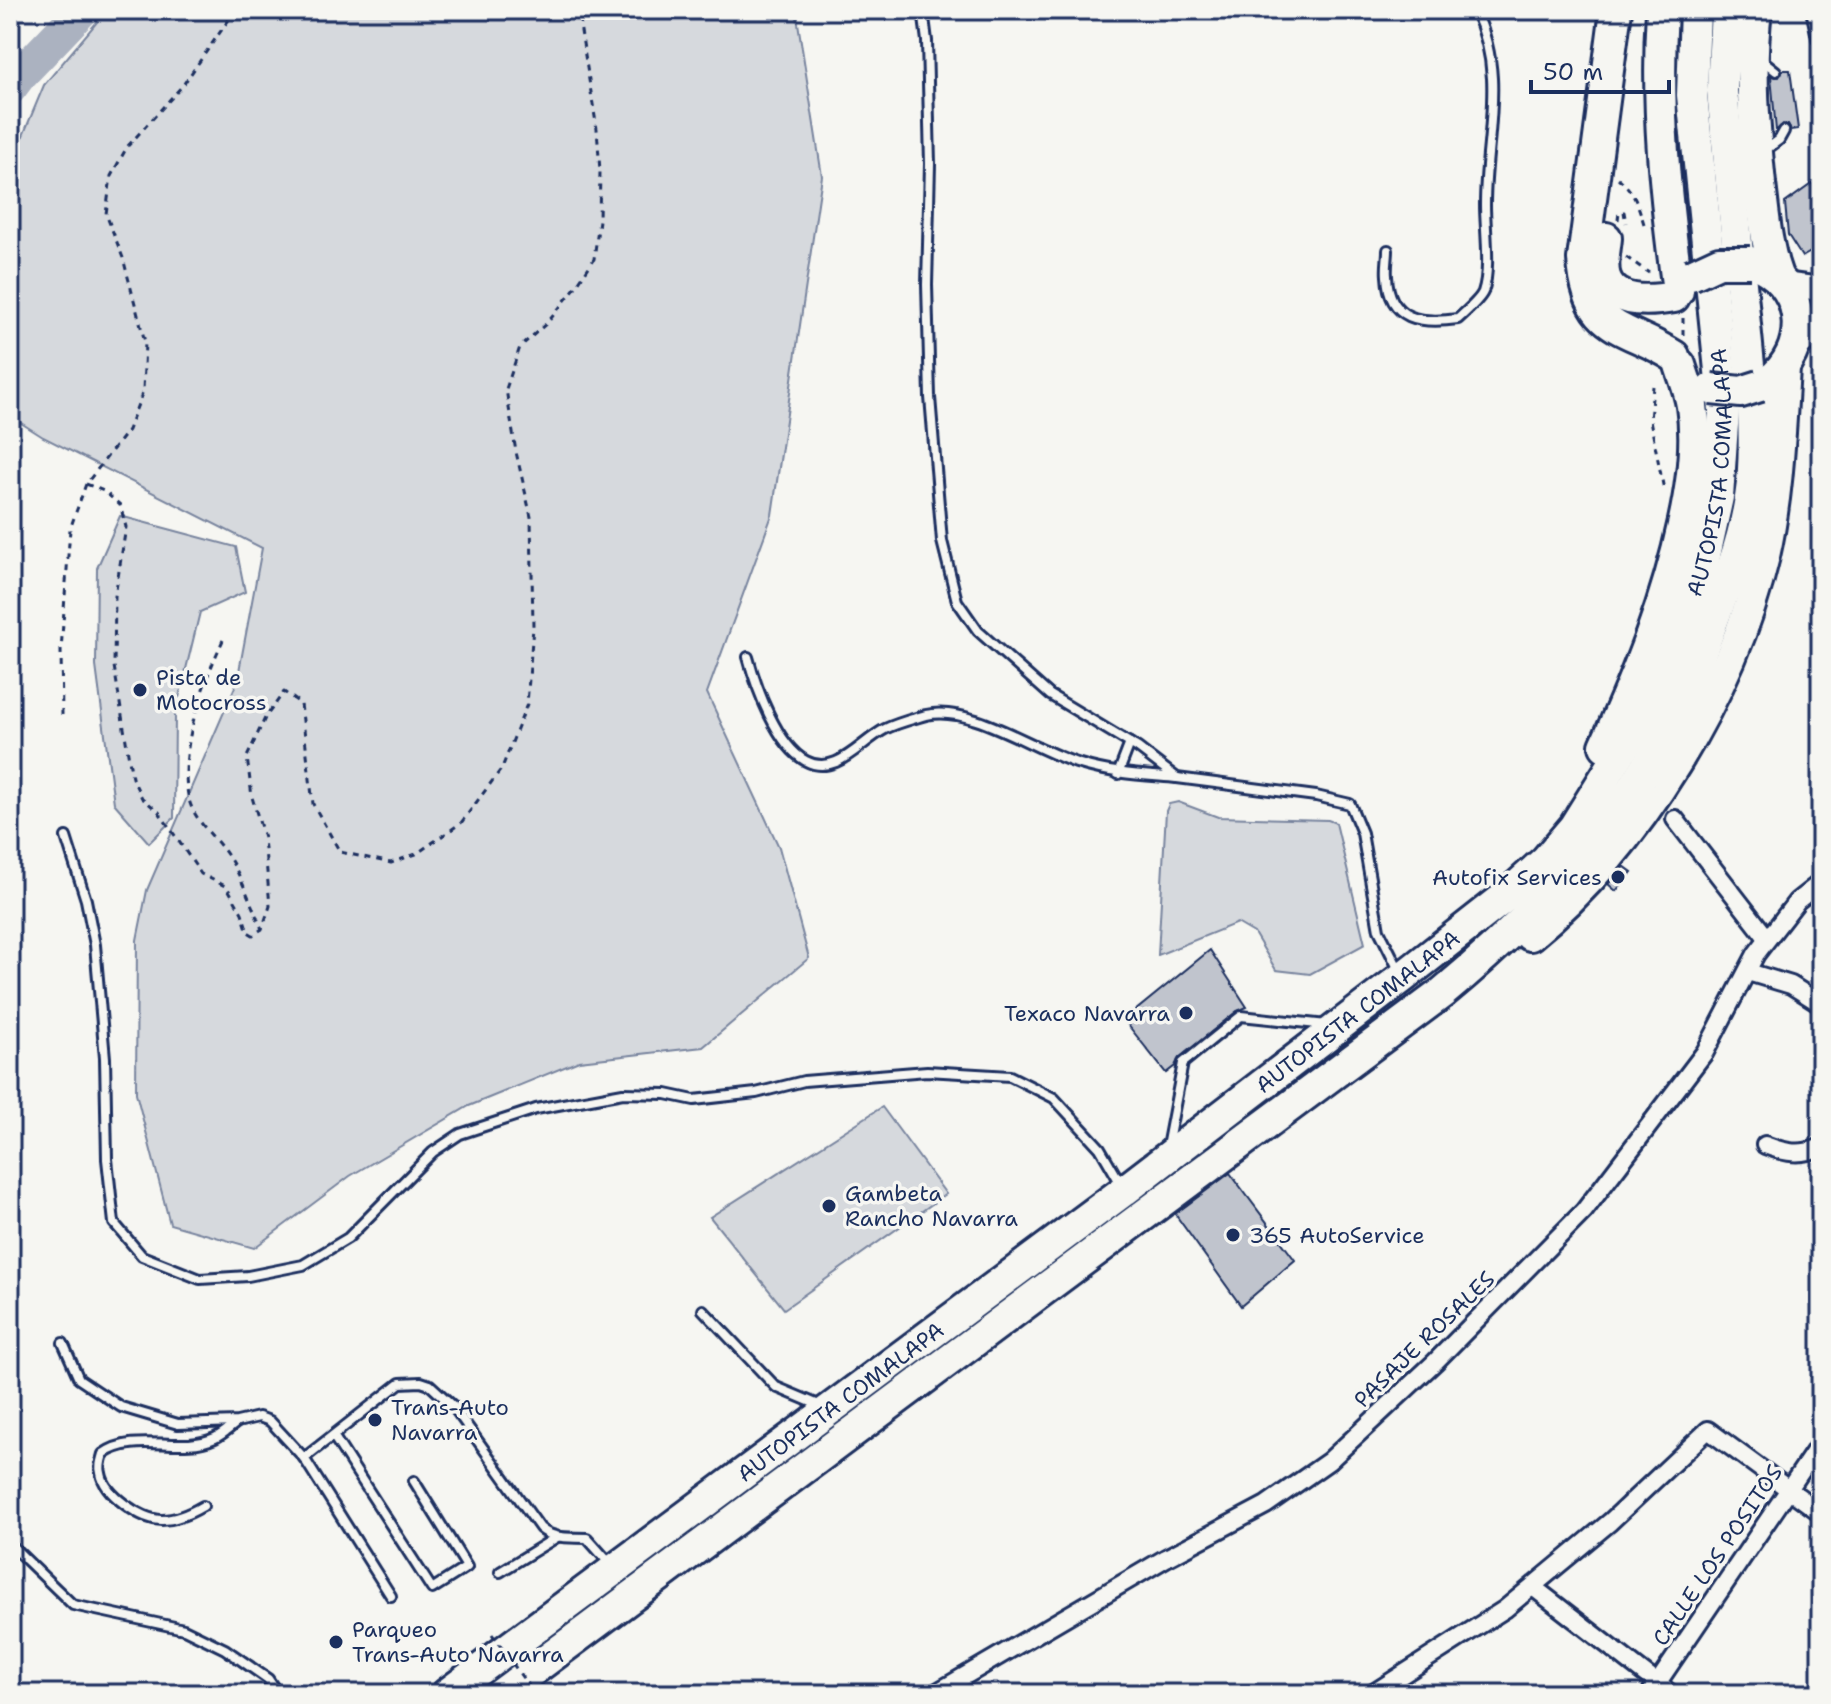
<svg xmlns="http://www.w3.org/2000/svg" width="1831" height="1704" font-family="'Shantell Sans',sans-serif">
	<rect width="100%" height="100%" fill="#f6f6f2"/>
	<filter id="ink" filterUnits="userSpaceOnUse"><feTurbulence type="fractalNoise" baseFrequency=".0125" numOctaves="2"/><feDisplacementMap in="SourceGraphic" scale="16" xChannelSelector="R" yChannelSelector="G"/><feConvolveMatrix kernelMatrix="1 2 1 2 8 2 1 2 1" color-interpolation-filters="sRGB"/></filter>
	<g filter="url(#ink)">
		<!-- green -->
		<g fill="#d6d9dd" stroke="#78849e" stroke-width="2">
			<polygon points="107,10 796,10 822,176 772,515 707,693 779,847 809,958 703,1047 579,1061 469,1106 350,1176 254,1248 170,1224 136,1093 137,940 147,890 237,682 262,548 43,437 10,416 10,167 44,85"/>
			<polygon points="120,516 236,547 245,592 200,612 175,714 174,818 149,843 114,803 96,666 97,568"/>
			<polygon points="1178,802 1218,817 1328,820 1336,823 1365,944 1310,974 1276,970 1254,933 1237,923 1158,955 1166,811 1169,804"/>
			<polygon points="882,1107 946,1194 784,1309 710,1217"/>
		</g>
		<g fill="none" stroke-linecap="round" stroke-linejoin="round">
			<!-- river -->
			<polyline stroke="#abb2c0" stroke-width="34" points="10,88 19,76 82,10"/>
		</g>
		<!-- building -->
		<g fill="#c0c4cd" stroke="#1b2f5e" stroke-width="2">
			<polygon points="1783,70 1790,70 1798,129 1791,130 1788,125 1783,124 1776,131 1771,76 1779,77"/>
			<polygon points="1821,177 1821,246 1802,257 1788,235 1785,203"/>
			<polygon points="1624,866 1632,872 1616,891 1608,884"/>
			<polygon points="1210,950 1247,1007 1237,1011 1179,1058 1175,1066 1166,1073 1124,1020"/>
			<polygon points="1230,1173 1295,1260 1241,1306 1175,1214"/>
		</g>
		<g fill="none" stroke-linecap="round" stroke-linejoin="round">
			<!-- lane casing -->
			<g stroke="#1b2f5e" stroke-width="14">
				<g id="lane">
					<polyline points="923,10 927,41 930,164 927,285 930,397 942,541 957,601 978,631 1050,695 1138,748 1177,778 1316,796 1350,804 1362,833 1379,930 1400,972"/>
					<polyline points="1761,59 1776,71"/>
					<polyline points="1764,151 1779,140 1784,131"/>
					<path d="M1388,250C1388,258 1386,267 1387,276C1389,321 1421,324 1458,319C1465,312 1479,301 1483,292C1491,269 1485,229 1485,205C1485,136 1507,77 1475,10"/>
					<path d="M748,657C756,687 777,746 806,761C836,777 860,742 885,729C897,723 913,719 926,715C971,704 1037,752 1080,764C1112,774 1144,775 1177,778"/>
					<polyline points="1118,774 1130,743"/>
					<polyline points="66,837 86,900 95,945 105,1058 107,1159 114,1223 142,1256 200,1279 248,1276 303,1265 348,1238 433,1152 460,1134 536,1109 623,1093 666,1094 694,1100 756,1093 804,1081 927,1071 1010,1076 1054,1098 1100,1148 1121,1184"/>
					<polyline points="1167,1147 1183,1063 1241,1016 1327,1025"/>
					<polyline points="703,1310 776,1387 821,1406"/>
					<path d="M63,1343L79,1379L121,1407L178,1424L237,1422L259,1417L270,1421L304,1458L400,1383L421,1382L430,1385L453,1406L540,1528C553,1540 570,1537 587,1538L612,1566"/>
					<polyline points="334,1437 432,1589 467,1567 414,1481"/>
					<polyline points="304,1458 391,1596"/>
					<path d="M203,1506C191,1513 176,1520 162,1520C141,1520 104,1494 101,1473C99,1467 101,1461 103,1454C136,1431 179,1454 215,1438C222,1435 230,1428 236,1423"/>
					<polyline points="10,1544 73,1605 184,1629 225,1649 268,1679 278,1694"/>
					<polyline points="500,1572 557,1537"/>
				</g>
			</g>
			<!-- street casing -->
			<g stroke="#1b2f5e" stroke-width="22">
				<g id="street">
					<polyline points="1815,10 1821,37"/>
					<polyline points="1675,819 1767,938"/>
					<polyline points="1748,972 1791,985 1821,1004"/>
					<path d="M1765,1145C1786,1153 1800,1156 1821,1147"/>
					<polyline points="1533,1587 1671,1694"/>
					<polyline points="934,1694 1166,1558 1266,1505 1329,1461 1435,1362 1584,1211 1705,1052 1756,954 1797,901 1821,882"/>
					<polyline points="1372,1694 1505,1609 1610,1522 1708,1430 1821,1513"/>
					<polyline points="1650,1694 1821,1442"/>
				</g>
			</g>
			<!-- secondary casing -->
			<g stroke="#1b2f5e" stroke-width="28">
				<g id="secondary">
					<polyline points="1783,284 1821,289"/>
					<polyline points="1794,350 1821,325"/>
				</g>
			</g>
			<!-- highway casing -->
			<g stroke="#1b2f5e" stroke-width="36">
				<g id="highway">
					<path d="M1616,10L1583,259C1587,333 1625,325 1674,356"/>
					<path d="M1662,10C1656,105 1665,197 1678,291"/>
					<path d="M1756,10C1749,69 1754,125 1760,184C1764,216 1766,246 1777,276"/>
					<path d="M1606,238C1605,250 1601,265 1605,277C1614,305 1652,301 1674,297"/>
					<path d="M1761,266C1808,291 1809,350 1769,381"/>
					<path d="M1605,746C1639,671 1667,601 1684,521C1692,484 1698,444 1692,406C1690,392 1684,378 1680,365"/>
					<path d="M1530,935C1638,847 1732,692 1764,556C1778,495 1780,431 1784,368"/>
					<path id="s1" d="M447,1694L1125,1190L1403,977L1505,897L1546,860L1574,827L1629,739L1665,673L1702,569L1718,497L1724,410L1692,95L1695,10"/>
					<path d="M501,1694L1442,993C1531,919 1616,832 1669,726C1684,695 1697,663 1709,631C1724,591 1740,551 1748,509C1755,476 1754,441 1753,406L1722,91L1726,10"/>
				</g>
			</g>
			<!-- path -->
			<g stroke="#1b2f5e" stroke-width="3" stroke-dasharray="6 6" stroke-linecap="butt">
				<path d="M1618,178C1634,191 1638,205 1644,224"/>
				<polyline points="1618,220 1619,212 1624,212 1626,223"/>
				<polyline points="1626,257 1649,273"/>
				<polyline points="1683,335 1683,318"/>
				<polyline points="1653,386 1650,420 1664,490"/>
				<polyline points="86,484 104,491 120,505 126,527 115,596 114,666 132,778 142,798 159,812 201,874 227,887 242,913 248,932 253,935 262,929"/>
				<path d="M223,640C203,683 179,748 188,795C192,820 215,836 228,856C242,877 251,905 262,929L270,906L264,838L252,797L247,757L265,718L284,692L301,704L313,804L340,852L391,863L416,854L461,823L502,768L527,704L533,627L531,517L516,452L506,389L520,347L548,322L575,288L594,259L599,220L600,171L597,129L580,25L583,10"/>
				<polyline points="62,715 61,650 70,529 86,484 128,430 143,391 145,342 123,258 106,214 111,176 127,147 183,85 230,18 233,10"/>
			</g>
			<!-- lane -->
			<use href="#lane" stroke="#f6f6f2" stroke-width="8"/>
			<!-- street -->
			<use href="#street" stroke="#f6f6f2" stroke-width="16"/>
			<!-- secondary -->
			<use href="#secondary" stroke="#f6f6f2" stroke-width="22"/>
			<!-- highway -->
			<use href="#highway" stroke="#f6f6f2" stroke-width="30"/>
			<!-- highway-bridge casing -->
			<g stroke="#1b2f5e" stroke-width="36" stroke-linecap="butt">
				<g id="highway-bridge">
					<polyline points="1691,275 1719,262 1750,262"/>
					<polyline points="1711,389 1741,392 1760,386"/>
				</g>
			</g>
			<!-- path-bridge -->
			<polyline stroke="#1b2f5e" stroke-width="3" stroke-dasharray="6 6" stroke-linecap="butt" points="492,1634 534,1694"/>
			<!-- highway-bridge -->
			<use href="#highway-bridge" stroke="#f6f6f2" stroke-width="30"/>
		</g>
	</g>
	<!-- markers -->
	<g fill="#1b2f5e" stroke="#f6f6f2" stroke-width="3">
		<circle cx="140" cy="690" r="8"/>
		<circle cx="1618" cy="877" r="8"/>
		<circle cx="1186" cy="1013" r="8"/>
		<circle cx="829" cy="1206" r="8"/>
		<circle cx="1233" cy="1235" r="8"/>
		<circle cx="375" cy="1420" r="8"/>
		<circle cx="336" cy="1642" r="8"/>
	</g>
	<g text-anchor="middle" stroke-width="7" stroke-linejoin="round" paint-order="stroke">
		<!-- street labels -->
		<g font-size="22" fill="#1b2f5e" stroke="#f6f6f2">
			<text dy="8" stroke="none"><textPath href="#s1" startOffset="1810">AUTOPISTA COMALAPA</textPath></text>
			<text dy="8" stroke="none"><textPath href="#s1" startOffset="1138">AUTOPISTA COMALAPA</textPath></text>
			<text transform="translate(1424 1339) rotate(-44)" y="8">PASAJE ROSALES</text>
			<text dy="8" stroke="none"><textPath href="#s1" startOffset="490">AUTOPISTA COMALAPA</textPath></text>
			<text transform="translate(1717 1555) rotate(-56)" y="8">CALLE LOS POSITOS</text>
		</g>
		<!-- poi labels -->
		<g font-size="22" fill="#1b2f5e" stroke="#f6f6f2" text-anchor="start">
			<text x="156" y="685">Pista de<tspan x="156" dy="25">Motocross</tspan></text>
			<text x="1602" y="885" text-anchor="end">Autofix Services</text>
			<text x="1170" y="1021" text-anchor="end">Texaco Navarra</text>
			<text x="845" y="1201">Gambeta<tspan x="845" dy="25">Rancho Navarra</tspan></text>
			<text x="1249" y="1243">365 AutoService</text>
			<text x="391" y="1415">Trans-Auto<tspan x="391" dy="25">Navarra</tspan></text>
			<text x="352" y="1637">Parqueo<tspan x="352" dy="25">Trans-Auto Navarra</tspan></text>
		</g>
	</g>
	<!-- margin -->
	<rect width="1831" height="1704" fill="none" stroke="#f6f6f2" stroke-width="40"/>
	<rect x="20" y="20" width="1791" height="1664" fill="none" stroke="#1b2f5e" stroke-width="3" filter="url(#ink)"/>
	<!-- scale -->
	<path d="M1531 80v12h138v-12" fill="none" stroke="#1b2f5e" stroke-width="4"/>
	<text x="1543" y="80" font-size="24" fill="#1b2f5e" stroke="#f6f6f2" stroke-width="6" paint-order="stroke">50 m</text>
</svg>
